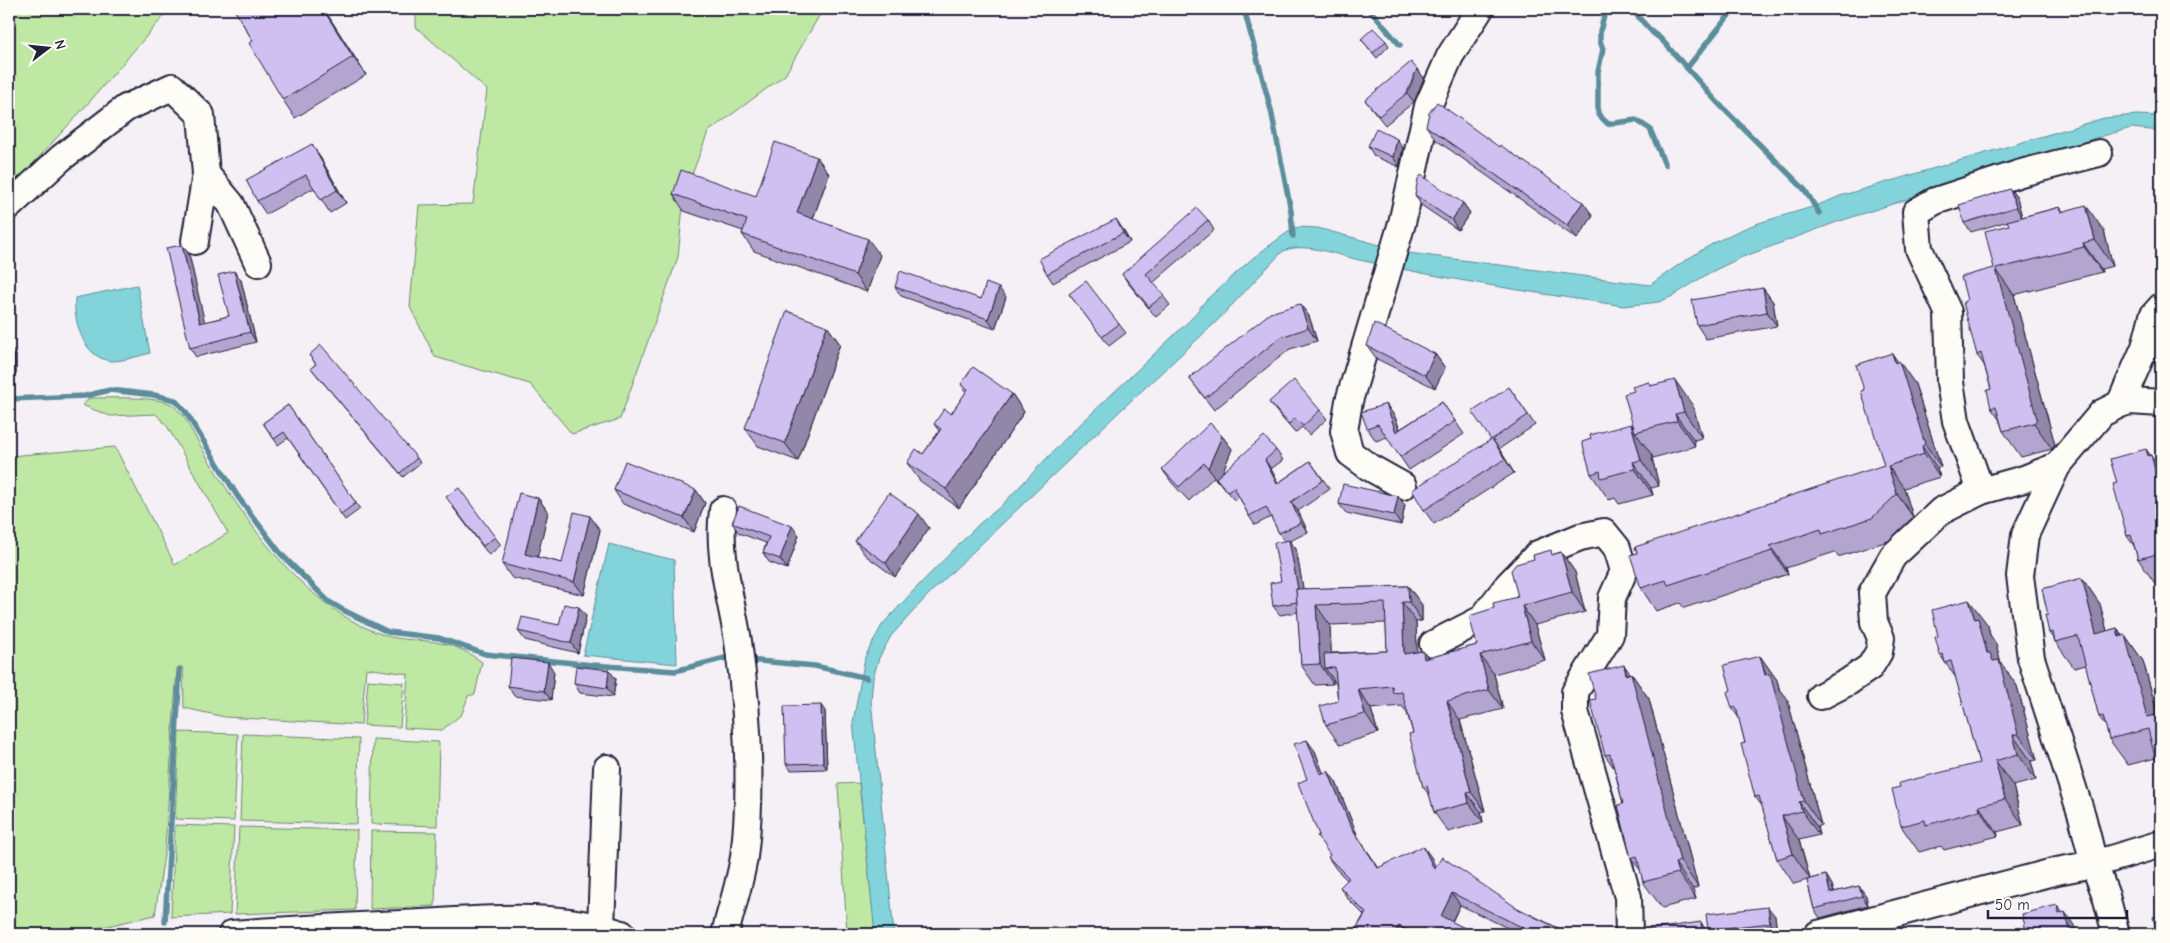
<svg xmlns="http://www.w3.org/2000/svg" width="2170" height="943" font-family="'Comic Neue',sans-serif">
	<rect width="100%" height="100%" fill="#f4f0f6"/>
	<filter id="ink" filterUnits="userSpaceOnUse"><feTurbulence type="fractalNoise" baseFrequency=".02" numOctaves="2"/><feDisplacementMap in="SourceGraphic" scale="10" xChannelSelector="R" yChannelSelector="G"/><feConvolveMatrix kernelMatrix="1 2 1 2 8 2 1 2 1" color-interpolation-filters="sRGB"/></filter>
	<g filter="url(#ink)">
		<!-- green -->
		<g fill="#bfe8a4" stroke="#708570">
			<polygon points="9,9 170,9 84,108 9,190"/>
			<polygon points="416,9 823,9 785,75 708,132 684,196 678,257 620,419 572,434 530,384 435,357 410,307 419,205 473,204 487,90 416,27"/>
			<path d="M90,398C110,398 154,396 171,404C175,406 179,412 183,415C227,494 293,605 384,635C402,641 422,639 440,643C456,645 469,653 482,662L475,694L468,696L462,714L442,730L404,728L408,674L366,668L361,725L225,717L184,708L183,668H177L165,848L155,915L73,934H9V456L115,447L175,565L228,533L167,426L156,414L110,416L82,405Z"/>
			<polygon points="368,680 404,683 400,727 364,725"/>
			<polygon points="179,732 238,734 234,821 175,819"/>
			<polygon points="243,734 359,739 357,824 240,821"/>
			<polygon points="373,739 439,742 437,826 371,824"/>
			<polygon points="859,783 874,920 875,934 847,934 838,784"/>
			<polygon points="175,825 234,827 230,914 171,917"/>
			<polygon points="239,827 357,830 355,910 235,914"/>
			<polygon points="371,831 437,832 435,906 370,909"/>
			<polygon points="540,930 591,934 466,934"/>
		</g>
		<!-- water -->
		<g fill="#83d4da" stroke="#5c8d9a">
			<path d="M2136,115L2161,116V131L2131,128L2096,138L1837,222L1740,258L1709,273L1673,296L1659,302L1624,306C1535,293 1443,279 1355,259C1335,254 1299,241 1282,252L1215,323L1121,410L928,595L891,636L879,658L873,678L871,700L894,934H875L853,722L865,657L882,625L916,588L979,524L1000,507L1069,435L1191,319L1206,300L1254,257L1288,232L1298,227L1318,228L1409,253L1650,285C1682,262 1715,239 1753,225C1782,215 1812,209 1840,196L2104,118Z"/>
			<path d="M137,285L150,353C139,356 126,360 115,361C84,362 73,321 75,298Z"/>
			<polygon points="609,544 674,560 677,664 583,655"/>
		</g>
		<g fill="none" stroke-linecap="round" stroke-linejoin="round">
			<!-- stream -->
			<g stroke="#5c8d9a" stroke-width="5.5">
				<polyline points="1244,9 1271,110 1291,211 1293,236"/>
				<polyline points="1369,9 1400,45"/>
				<polyline points="1606,9 1600,31 1600,41 1603,49 1598,72 1598,114 1608,124 1636,120 1650,129 1665,165"/>
				<polyline points="1631,9 1653,33 1661,39 1717,102 1805,190 1819,213"/>
				<polyline points="1687,68 1734,9"/>
				<polyline points="9,399 85,396 110,390 154,395 175,400 185,411 238,497 281,554 328,601 343,610 388,632 439,638 485,654 593,665 675,671 725,658 734,659"/>
				<polyline points="748,660 815,666 867,678"/>
				<polyline points="165,922 180,669"/>
			</g>
			<!-- minor casing -->
			<g stroke="#22223b" stroke-width="30">
				<g id="minor">
					<polyline points="206,174 231,204 258,263"/>
					<polyline points="9,206 61,158 126,108 172,87 201,115 206,174 195,241"/>
					<polyline points="2161,403 2130,401 2120,404 2102,413 2057,466 2025,535 2020,576 2031,658 2082,816 2094,864 2161,844"/>
					<polyline points="2120,404 2145,347 2153,316 2161,307"/>
					<polyline points="1403,486 1369,467 1350,453 1344,431 1349,401 1402,223 1428,106 1450,56 1480,9"/>
					<polyline points="1981,491 1956,421 1950,382 1948,312 1919,249 1916,212 1935,201 2021,173 2099,153"/>
					<path d="M723,510C717,555 731,597 738,641C748,713 753,785 744,857C740,883 731,909 725,934"/>
					<polyline points="1433,644 1482,619 1508,585 1538,554 1580,537 1604,532 1617,548 1624,571 1612,598 1610,635 1575,692 1575,711 1628,897 1629,934"/>
					<polyline points="1821,696 1848,682 1870,667 1879,652 1881,638 1874,622 1872,593 1893,556 1941,511 1981,491 2024,479 2057,466"/>
					<polyline points="601,927 607,768"/>
					<path d="M232,934C295,929 358,926 422,923C491,919 555,912 622,934"/>
					<polyline points="1818,934 2057,871 2094,864 2106,896 2116,934"/>
				</g>
			</g>
			<!-- minor -->
			<use href="#minor" stroke="#fdfcf7" stroke-width="26"/>
		</g>
		<!-- wall -->
		<g fill="#b3a5d0" stroke="#22223b" fill-rule="evenodd">
			<polygon points="234,9 324,9 366,75 295,118 283,100 253,41"/>
			<polygon points="1361,39 1386,41 1389,46 1377,58"/>
			<polygon points="1417,69 1424,78 1414,102 1385,125 1365,100"/>
			<polygon points="1426,126 1593,216 1577,239 1436,140"/>
			<polygon points="1397,139 1403,148 1399,167 1374,156 1368,146"/>
			<polygon points="320,157 346,203 330,213 314,188 266,214 257,201"/>
			<polygon points="817,157 829,174 813,219 880,255 867,292 754,251 742,234 743,231 684,211 673,194 756,196"/>
			<polygon points="2010,189 2017,198 2022,217 2060,207 2063,211 2104,231 2113,266 2101,269 2102,272 2014,295 2055,445 2052,449 2021,457 2003,431 1999,419 1991,408 1991,389 1984,365 1977,355 1967,300 1994,268 2009,225 2008,221 1971,232 1964,223"/>
			<polygon points="1415,195 1463,203 1470,213 1458,230 1421,205"/>
			<polygon points="1208,220 1214,230 1153,283 1170,305 1156,317 1128,283 1122,274"/>
			<polygon points="1122,228 1130,242 1053,283 1047,274"/>
			<polygon points="182,245 189,254 204,322 229,316 234,271 241,280 256,342 196,357 190,348"/>
			<polygon points="895,287 981,299 1006,297 995,329 901,296"/>
			<polygon points="1763,288 1773,302 1777,326 1706,339 1697,325"/>
			<polygon points="1069,294 1119,324 1126,333 1109,346"/>
			<polygon points="1300,304 1309,316 1317,341 1290,349 1214,410 1189,378"/>
			<polygon points="827,326 840,344 798,461 758,446 745,428"/>
			<polygon points="9,345 16,355 16,374 9,374"/>
			<polygon points="1367,346 1435,354 1445,368 1435,388 1377,359"/>
			<polygon points="309,355 417,458 420,463 403,477 315,373 311,368 316,364"/>
			<polygon points="1898,362 1915,384 1941,467 1937,468 1940,477 1904,488 1913,517 1888,541 1838,557 1835,552 1786,568 1788,574 1684,608 1680,603 1656,611 1641,588 1884,465 1864,390"/>
			<polygon points="1649,382 1652,386 1693,406 1702,438 1694,440 1695,446 1653,458 1651,454 1659,486 1651,488 1653,495 1619,504 1615,498 1609,500 1591,474 1591,439 1631,424 1634,427 1634,391"/>
			<polygon points="961,384 1012,394 1024,412 959,508 920,481 907,463 923,454 939,431 934,424 951,414 966,392"/>
			<polygon points="1509,387 1535,425 1499,449 1514,473 1434,524 1424,510 1491,440"/>
			<polygon points="1269,402 1320,410 1327,419 1309,435 1302,427 1295,433 1276,411"/>
			<polygon points="1442,402 1464,434 1409,470 1387,437 1376,441 1367,428 1386,404 1395,417 1400,429"/>
			<polygon points="288,405 360,509 345,520 288,438 278,445 263,423"/>
			<path d="M1222,436L1232,449L1222,473L1276,450L1283,460L1271,469L1278,483L1310,461L1330,489L1298,511L1308,532L1290,541L1296,549L1303,589L1408,586L1422,605V621L1416,622L1417,652L1428,658L1477,645L1494,608L1518,597L1554,554L1561,552L1575,572L1585,612L1535,625L1545,660L1494,674L1503,709L1460,720L1485,811L1481,812L1483,822L1448,832L1434,812L1430,796L1423,787L1413,733L1407,713L1402,706L1371,709L1378,733L1340,745L1326,725L1338,701L1336,684L1333,679V684L1315,685L1301,665L1298,612L1280,615L1273,606L1281,581L1284,541L1279,533L1271,517L1255,525L1249,516L1239,497L1235,501L1218,481V482L1214,477L1189,501L1172,483L1162,469ZM1386,623L1387,651L1331,653L1330,625Z"/>
			<polygon points="2150,455 2161,470 2161,584 2156,585 2138,559 2134,546 2127,536 2117,483"/>
			<polygon points="614,490 696,490 705,503 694,532 623,504"/>
			<polygon points="538,498 548,512 537,557 562,563 600,530 584,595 512,578 502,564"/>
			<polygon points="1339,504 1405,505 1401,525 1346,513"/>
			<polygon points="452,506 495,537 501,545 489,555"/>
			<polygon points="732,523 799,535 787,569 769,562 763,553 766,543 739,533"/>
			<polygon points="929,528 895,577 865,555 855,541"/>
			<polygon points="2082,578 2100,604 2107,631 2117,628 2122,636 2125,635 2143,661 2158,715 2161,714 2161,766 2156,758 2128,765 2109,739 2106,726 2099,717 2086,665 2074,668 2049,633 2048,615"/>
			<polygon points="586,616 578,653 525,640 518,631 559,625"/>
			<polygon points="1988,625 1990,635 1996,644 2001,663 2017,686 2037,760 2031,761 2036,780 2013,786 2023,825 1997,832 1998,836 1944,850 1941,846 1919,852 1901,826 1979,763 1956,678 1940,655 1938,636"/>
			<polygon points="1760,656 1777,680 1779,688 1787,698 1821,825 1817,827 1819,835 1799,840 1810,879 1826,875 1832,885 1834,892 1859,886 1866,896 1868,905 1820,918 1814,909 1807,880 1794,884 1777,859 1763,807 1755,797 1745,743 1739,718 1732,708 1731,690"/>
			<polygon points="1624,665 1630,674 1631,673 1649,699 1698,887 1693,889 1696,899 1662,908 1643,882 1641,871 1631,858 1623,804 1614,768 1605,755 1596,699"/>
			<polygon points="554,672 551,700 514,696 508,686"/>
			<polygon points="616,679 613,697 580,693 574,683"/>
			<polygon points="825,711 827,769 791,770 786,764"/>
			<polygon points="1315,751 1323,773 1336,782 1358,837 1378,868 1431,857 1435,867 1570,934 1520,934 1460,905 1452,922 1476,934 1353,934 1364,915 1348,899 1340,887 1347,880 1336,869 1328,857 1330,855 1319,835 1307,779"/>
			<polygon points="1775,916 1777,932 1758,934 1711,934 1708,930"/>
		</g>
		<!-- shaded-wall -->
		<g fill="#9286a9" stroke="#22223b">
			<polygon points="323,9 324,9 366,75 353,57"/>
			<polygon points="1417,69 1424,78 1414,102 1407,93"/>
			<polygon points="1397,139 1403,148 1399,167 1393,157"/>
			<polygon points="312,144 320,157 346,203 337,190"/>
			<polygon points="817,157 829,174 809,230 797,213"/>
			<polygon points="2010,189 2017,198 2022,217 2016,207"/>
			<polygon points="1583,202 1593,216 1577,239 1567,225"/>
			<polygon points="1463,203 1470,213 1458,230 1452,220"/>
			<polygon points="2086,205 2104,231 2113,266 2095,240"/>
			<polygon points="1116,219 1122,228 1130,242 1123,233"/>
			<polygon points="868,239 880,255 867,292 855,275"/>
			<polygon points="2083,243 2101,269 2102,272 2084,247"/>
			<polygon points="182,245 189,254 207,332 200,323"/>
			<polygon points="1996,269 2014,295 2055,445 2052,449 2034,423"/>
			<polygon points="234,271 241,280 256,342 250,332"/>
			<polygon points="999,288 1006,297 995,329 988,319"/>
			<polygon points="1763,288 1773,302 1777,326 1767,312"/>
			<polygon points="1300,304 1309,316 1317,341 1308,328"/>
			<polygon points="827,326 840,344 798,461 785,443"/>
			<polygon points="9,345 16,355 16,374 9,363"/>
			<polygon points="1892,353 1900,365 1899,361 1915,384 1941,467 1925,444"/>
			<polygon points="1435,354 1445,368 1435,388 1425,375"/>
			<polygon points="1675,380 1693,406 1702,438 1684,412"/>
			<polygon points="1012,394 1024,412 959,508 946,489"/>
			<polygon points="1386,404 1395,417 1405,445 1396,432"/>
			<polygon points="1675,414 1694,440 1695,446 1677,421"/>
			<polygon points="1631,424 1637,432 1635,432 1651,454 1659,486 1641,460"/>
			<polygon points="1222,436 1232,449 1219,481 1216,478 1218,481 1218,482 1208,468"/>
			<polygon points="1492,439 1502,453 1514,473 1505,459"/>
			<polygon points="1922,446 1937,468 1940,477 1924,454"/>
			<polygon points="2146,449 2161,470 2161,492 2148,456"/>
			<polygon points="1265,460 1271,469 1284,494 1277,484"/>
			<polygon points="1633,462 1651,488 1653,495 1635,469"/>
			<polygon points="1888,466 1904,488 1913,517 1897,494"/>
			<polygon points="696,490 705,503 694,532 684,518"/>
			<polygon points="1398,496 1405,505 1401,525 1394,515"/>
			<polygon points="538,498 548,512 535,568 525,554"/>
			<polygon points="1291,502 1298,511 1308,532 1301,523"/>
			<polygon points="919,514 929,528 895,577 886,563"/>
			<polygon points="590,516 600,530 584,595 574,582"/>
			<polygon points="792,526 799,535 787,569 780,559"/>
			<polygon points="1289,540 1296,549 1307,610 1300,601"/>
			<polygon points="1770,546 1786,568 1788,574 1772,551"/>
			<polygon points="1561,552 1575,572 1585,612 1572,592"/>
			<polygon points="2082,578 2100,604 2114,659 2096,634"/>
			<polygon points="1408,586 1422,605 1422,621 1409,602"/>
			<polygon points="1969,600 1988,625 1990,635 1996,644 2001,663 2017,686 2037,760 2018,734 1975,619"/>
			<polygon points="1402,602 1416,622 1418,673 1404,654"/>
			<polygon points="1316,605 1330,625 1332,668 1325,668 1333,679 1333,684 1320,664"/>
			<polygon points="1522,606 1535,625 1545,660 1531,641"/>
			<polygon points="579,607 586,616 578,653 571,643"/>
			<polygon points="2117,628 2127,643 2125,635 2143,661 2161,727 2147,717"/>
			<polygon points="1423,651 1437,671 1424,659"/>
			<polygon points="1480,655 1494,674 1503,709 1489,690"/>
			<polygon points="1760,656 1777,680 1779,688 1787,698 1821,825 1804,801"/>
			<polygon points="548,662 554,672 551,700 544,691"/>
			<polygon points="1624,665 1632,676 1631,673 1649,699 1698,887 1680,861"/>
			<polygon points="609,670 616,679 613,697 607,688"/>
			<polygon points="1358,689 1371,709 1378,733 1365,714"/>
			<polygon points="1447,701 1460,720 1485,811 1471,792"/>
			<polygon points="821,705 825,711 827,769 823,763"/>
			<polygon points="2013,735 2031,761 2036,780 2018,754"/>
			<polygon points="1307,740 1315,751 1328,786 1320,774"/>
			<polygon points="1995,761 2013,786 2023,825 2005,799"/>
			<polygon points="1328,771 1336,782 1358,837 1386,879 1350,825"/>
			<polygon points="1467,793 1481,812 1483,822 1469,803"/>
			<polygon points="1799,802 1817,827 1819,835 1802,811"/>
			<polygon points="1979,806 1997,832 1998,836 1980,810"/>
			<polygon points="1782,816 1799,840 1810,879 1793,854"/>
			<polygon points="1423,846 1431,857 1442,881 1434,869"/>
			<polygon points="1675,863 1693,889 1696,899 1678,873"/>
			<polygon points="1826,875 1832,885 1836,902 1830,893"/>
			<polygon points="1859,886 1866,896 1868,905 1862,896"/>
			<polygon points="1452,893 1460,905 1449,927 1441,916"/>
			<polygon points="2057,905 2067,919 2065,912 2080,934 2071,934 2059,914"/>
			<polygon points="1768,907 1775,916 1777,932 1770,923"/>
			<polygon points="1701,922 1707,932 1707,934 1702,934"/>
			<polygon points="1399,926 1405,934 1394,934"/>
		</g>
		<!-- building -->
		<g fill="#d0c0f2" stroke="#22223b">
			<polygon points="234,9 323,9 353,57 283,100 249,43 253,41"/>
			<polygon points="1373,28 1386,41 1373,53 1361,39"/>
			<polygon points="1411,62 1417,69 1407,93 1379,116 1365,100"/>
			<polygon points="1437,102 1499,147 1500,145 1583,202 1567,225 1426,126 1429,113"/>
			<polygon points="1376,129 1397,139 1393,157 1368,146"/>
			<polygon points="775,142 817,157 797,213 868,239 855,275 742,234 747,220 673,194 681,170 756,196"/>
			<polygon points="312,144 337,190 321,200 306,175 257,201 246,180"/>
			<polygon points="1421,175 1463,203 1452,220 1415,195 1418,179"/>
			<polygon points="2010,189 2016,207 1964,223 1959,205"/>
			<polygon points="2086,205 2095,240 2083,243 2084,247 1996,269 2037,419 2034,423 2003,431 1996,407 1991,408 1987,390 1991,389 1981,353 1977,355 1972,337 1963,302 1967,300 1961,277 1994,268 1985,231 2009,225 2007,221 2060,207 2061,212"/>
			<polygon points="1197,208 1208,220 1146,274 1164,295 1149,307 1122,274"/>
			<polygon points="1116,219 1123,233 1047,274 1039,259"/>
			<polygon points="182,245 200,323 229,316 218,275 234,271 250,332 190,348 166,248"/>
			<polygon points="900,271 981,299 986,283 999,288 988,319 895,287"/>
			<polygon points="1086,281 1119,324 1102,337 1069,294"/>
			<polygon points="1763,288 1767,312 1697,325 1692,300"/>
			<polygon points="1300,304 1308,328 1281,337 1205,398 1189,378 1270,313"/>
			<polygon points="787,311 827,326 785,443 745,428"/>
			<polygon points="1374,323 1435,354 1425,375 1367,346"/>
			<polygon points="321,345 417,458 400,473 311,368 316,364 309,355"/>
			<polygon points="1892,353 1895,363 1899,361 1925,444 1922,446 1924,454 1888,466 1897,494 1872,518 1822,534 1821,529 1770,546 1772,551 1668,585 1666,580 1641,588 1630,555 1637,553 1635,547 1884,465 1861,391 1864,390 1856,365"/>
			<polygon points="973,367 1012,394 946,489 907,463 916,449 923,454 941,429 934,424 944,409 951,414 968,389 961,384"/>
			<polygon points="1294,380 1320,410 1303,426 1295,418 1289,424 1269,402"/>
			<polygon points="1675,380 1684,412 1675,414 1677,421 1635,432 1624,394 1634,391 1632,387 1649,382 1650,386"/>
			<polygon points="1509,387 1528,415 1491,440 1472,412"/>
			<polygon points="1442,402 1455,421 1400,457 1378,424 1367,428 1361,412 1386,404 1396,432"/>
			<polygon points="288,405 356,503 341,514 284,432 274,439 263,423"/>
			<polygon points="1210,423 1222,436 1208,468 1204,463 1179,487 1162,469"/>
			<polygon points="1631,424 1641,460 1633,462 1635,469 1601,478 1600,471 1591,474 1582,442 1591,439 1590,435"/>
			<polygon points="1264,436 1276,450 1265,460 1277,484 1310,461 1323,480 1291,502 1301,523 1279,533 1266,507 1249,516 1234,487 1228,492 1216,478"/>
			<polygon points="1492,439 1505,459 1424,510 1412,490"/>
			<polygon points="2146,449 2148,456 2151,455 2161,492 2161,553 2138,559 2131,535 2127,536 2113,484 2117,483 2110,459"/>
			<polygon points="625,461 696,490 684,518 614,490"/>
			<polygon points="1343,484 1398,496 1394,515 1339,504"/>
			<polygon points="459,488 495,537 483,546 446,497"/>
			<polygon points="519,493 538,498 525,554 562,563 574,512 590,516 574,582 502,564"/>
			<polygon points="889,493 919,514 886,563 855,541"/>
			<polygon points="739,506 792,526 780,559 763,553 769,537 732,523"/>
			<polygon points="1289,540 1298,589 1296,589 1297,602 1273,606 1270,583 1281,581 1274,543"/>
			<polygon points="1551,550 1552,555 1561,552 1572,592 1522,606 1531,641 1480,655 1489,690 1447,701 1471,792 1467,793 1469,803 1434,812 1427,786 1423,787 1409,734 1413,733 1402,692 1393,693 1392,686 1358,689 1365,714 1326,725 1320,706 1338,701 1335,667 1325,668 1324,654 1387,651 1385,603 1316,605 1320,664 1301,665 1296,589 1408,586 1409,602 1402,602 1404,654 1423,651 1424,659 1477,645 1469,616 1494,608 1493,603 1518,597 1511,570 1516,564 1534,559 1533,555"/>
			<polygon points="2082,578 2096,634 2117,628 2119,637 2125,635 2147,717 2161,714 2161,756 2155,757 2148,729 2109,739 2103,716 2099,717 2078,636 2055,642 2053,632 2049,633 2045,615 2048,615 2042,589"/>
			<polygon points="1969,600 1975,619 1978,618 1987,653 1990,653 1993,661 1999,660 2018,734 2013,735 2018,754 1995,761 2005,799 1979,806 1980,810 1926,825 1925,820 1901,826 1892,789 1900,787 1899,783 1979,763 1951,661 1945,663 1943,654 1940,655 1935,637 1938,636 1932,610"/>
			<polygon points="564,604 579,607 571,643 518,631 522,617 559,625"/>
			<polygon points="1760,656 1765,675 1770,674 1804,801 1799,802 1802,811 1782,816 1793,854 1777,859 1759,796 1755,797 1741,744 1745,743 1736,707 1732,708 1727,692 1731,690 1724,665"/>
			<polygon points="511,658 548,662 544,691 508,686"/>
			<polygon points="1624,665 1626,675 1631,673 1680,861 1675,863 1678,873 1643,882 1637,856 1631,858 1618,805 1623,804 1617,779 1610,754 1605,755 1590,700 1596,699 1589,674"/>
			<polygon points="576,666 609,670 607,688 574,683"/>
			<polygon points="821,705 823,763 786,764 784,706"/>
			<polygon points="1307,740 1320,774 1328,771 1350,825 1378,868 1423,846 1434,869 1442,857 1520,910 1570,934 1536,934 1452,893 1441,916 1476,934 1415,934 1399,926 1394,934 1353,934 1366,913 1340,887 1349,878 1328,857 1330,855 1317,836 1319,835 1298,783 1307,779 1294,744"/>
			<polygon points="1826,875 1830,893 1859,886 1862,896 1814,909 1807,880"/>
			<polygon points="2057,905 2059,914 2065,912 2071,934 2027,934 2022,914"/>
			<polygon points="1768,907 1770,923 1708,930 1706,914"/>
			<polygon points="2161,915 2161,934 2157,934 2153,917"/>
			<polygon points="1701,922 1702,934 1641,934 1640,931"/>
		</g>
	</g>
	<!-- margin -->
	<rect width="2170" height="943" fill="none" stroke="#fdfcf7" stroke-width="30"/>
	<rect x="15" y="15" width="2140" height="913" fill="none" stroke="#22223b" stroke-width="2" filter="url(#ink)"/>
	<!-- north arrow -->
	<g transform="translate(48 48) rotate(74)" stroke="#fdfcf7" stroke-width="4" paint-order="stroke">
	<path d="M0-4L9 19L0 12L-9 19Z" fill="#22223b"/>
	<text y="-8" font-size="14" font-weight="bold" text-anchor="middle" fill="#22223b">N</text>
	</g>
	<!-- scale -->
	<path d="M1988 910v8h139v-8" fill="none" stroke="#22223b" stroke-width="2.5"/>
	<text x="1995" y="910" font-size="15" fill="#22223b" stroke="#fdfcf7" stroke-width="4" paint-order="stroke">50 m</text>
</svg>
